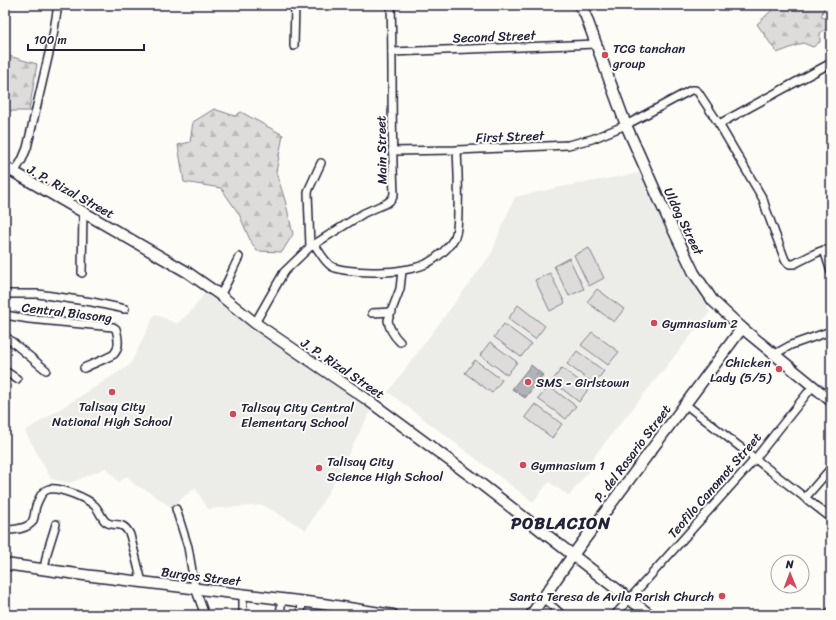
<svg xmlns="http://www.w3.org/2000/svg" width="836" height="620" font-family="Sriracha,sans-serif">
	<defs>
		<pattern id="forest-firs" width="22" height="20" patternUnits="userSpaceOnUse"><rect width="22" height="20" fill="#dddcdb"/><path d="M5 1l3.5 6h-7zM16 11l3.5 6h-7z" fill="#bdbcbd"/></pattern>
		<pattern id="water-ripples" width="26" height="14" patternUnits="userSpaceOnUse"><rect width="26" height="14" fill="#b2b2b7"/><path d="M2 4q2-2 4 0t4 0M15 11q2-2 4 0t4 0" fill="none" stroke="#909096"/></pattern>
	</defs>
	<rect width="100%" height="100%" fill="#fdfcf7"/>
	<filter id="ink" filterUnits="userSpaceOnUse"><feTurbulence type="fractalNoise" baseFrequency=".025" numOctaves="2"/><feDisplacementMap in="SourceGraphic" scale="8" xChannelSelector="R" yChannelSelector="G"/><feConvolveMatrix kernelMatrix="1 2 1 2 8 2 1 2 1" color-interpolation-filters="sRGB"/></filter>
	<g filter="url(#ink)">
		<!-- built -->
		<g fill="#ecece9">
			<polygon points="639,173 710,312 587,465 591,468 569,496 549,482 533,502 388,392 492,253 501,228 515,197 561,187"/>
			<polygon points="205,293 352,397 371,410 333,484 306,530 263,505 208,509 195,488 171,507 148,491 135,485 127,476 119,482 106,468 70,483 51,479 25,431 130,365 155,314 177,324 191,311"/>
		</g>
		<!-- forest -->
		<g fill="url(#forest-firs)" stroke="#807f8b">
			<polygon points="773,5 830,5 824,8 821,17 827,18 831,15 831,26 820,33 820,42 813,47 803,43 777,53 757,24 771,11"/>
			<polygon points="5,55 37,64 29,111 5,111"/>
			<polygon points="214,109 235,116 241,112 283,135 276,172 285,200 293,234 282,252 257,251 250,240 239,214 221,188 184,182 178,145 190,142 193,122"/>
		</g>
		<!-- pitch -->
		<g fill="#dddcdb" stroke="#807f8b">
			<polygon points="589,248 604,278 589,286 574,255"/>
			<polygon points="569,258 584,289 569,296 554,266"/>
			<polygon points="550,273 565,303 550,311 535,280"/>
			<polygon points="597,289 624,309 614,322 587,302"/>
			<polygon points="518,305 545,326 535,339 508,319"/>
			<polygon points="504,324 531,344 521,357 494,337"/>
			<polygon points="592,332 619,352 608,365 581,345"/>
			<polygon points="490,342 517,362 507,375 480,355"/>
			<polygon points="577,351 604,371 594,384 567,364"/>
			<polygon points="475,360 502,380 492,393 465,373"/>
			<polygon points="562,368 589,388 579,402 552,381"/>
			<polygon points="549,386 576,406 566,419 538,399"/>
			<polygon points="535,404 562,424 552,438 525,417"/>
		</g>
		<!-- water -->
		<polygon fill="url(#water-ripples)" stroke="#787885" points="531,365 543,375 525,398 512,389"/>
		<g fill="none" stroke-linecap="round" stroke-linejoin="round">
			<!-- street casing -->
			<g stroke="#22223b" stroke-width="10">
				<g id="street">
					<polyline points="294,46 295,5"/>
					<polyline points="392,52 596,44"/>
					<polyline points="719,124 831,63"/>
					<polyline points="392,151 457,150 568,145 592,139 626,125 691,90 695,90 698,92 719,124 763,199 766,209 785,260 788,263 790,264 794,264 816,253 824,250 831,272"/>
					<polyline points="14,173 22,160 27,148 53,36 58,5"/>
					<path d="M314,244C319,251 324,261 331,266C342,273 389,273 403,270C410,269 419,267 426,264C437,258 449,248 455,237C458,229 458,219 458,210C459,190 458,170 457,150"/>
					<polyline points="310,247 308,193 309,189 321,163"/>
					<polyline points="82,273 83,212"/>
					<polyline points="5,294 38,294 92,302 125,309"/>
					<path d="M220,295C228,283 232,270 239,257"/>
					<polyline points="372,313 392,312"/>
					<path d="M5,315L29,319L113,327L116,329C118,336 120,348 114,354C110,357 90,365 84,368"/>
					<path d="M255,323L284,272L310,247L364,213L387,203L392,199L394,194C391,131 393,68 391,5"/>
					<polyline points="5,336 46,370"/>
					<path d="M400,342C394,336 389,329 388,320L400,289L402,271"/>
					<polyline points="775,354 791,345 831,331"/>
					<polyline points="5,371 17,379"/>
					<polyline points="685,404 831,518"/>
					<polyline points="805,498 831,468"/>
					<polyline points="176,509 188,547 195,588 205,615"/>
					<path d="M5,530C12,530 23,529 29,525C34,522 34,517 35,511C35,507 38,501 40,497C42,493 45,490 49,489C60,487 87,498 95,506C99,510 101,517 105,521C113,529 122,518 130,535L142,582"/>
					<polyline points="44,569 47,553 56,524"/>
					<polyline points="243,594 243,615"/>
					<polyline points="543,598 562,615"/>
					<polyline points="280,615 282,599"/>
					<polyline points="301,615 302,601"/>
					<polyline points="615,615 755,459 813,386"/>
				</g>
			</g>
			<!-- secondary casing -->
			<g stroke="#22223b" stroke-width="13">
				<g id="secondary">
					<polyline points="579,5 585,14 626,125 662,206 694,273 713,301 742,328 813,386 831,401"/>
					<polyline points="5,167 187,272 220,295 255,323 365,398 472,477 650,615"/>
					<polyline points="5,564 84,575 323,604 393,615"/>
					<polyline points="531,615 573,555 742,328"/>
					<polyline points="830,615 831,613"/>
				</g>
			</g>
			<!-- street -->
			<use href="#street" stroke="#fdfcf7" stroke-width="7"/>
			<!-- secondary -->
			<use href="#secondary" stroke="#fdfcf7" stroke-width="10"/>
		</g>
	</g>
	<!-- markers -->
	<g fill="#d1495b" stroke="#fdfcf7" stroke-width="1.5">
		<circle cx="605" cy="55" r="4"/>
		<circle cx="654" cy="323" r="4"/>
		<circle cx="779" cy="369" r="4"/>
		<circle cx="528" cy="382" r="4"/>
		<circle cx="112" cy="392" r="4"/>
		<circle cx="233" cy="414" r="4"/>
		<circle cx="523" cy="465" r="4"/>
		<circle cx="319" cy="468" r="4"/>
		<circle cx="722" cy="596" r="4"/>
	</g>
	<g text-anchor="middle" stroke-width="4" stroke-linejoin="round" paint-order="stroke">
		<!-- street labels -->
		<g font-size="13" fill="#22223b" stroke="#fdfcf7">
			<text transform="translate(494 36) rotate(-2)" y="5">Second Street</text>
			<text transform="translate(510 136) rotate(-2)" y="5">First Street</text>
			<text transform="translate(381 150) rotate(-91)" y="5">Main Street</text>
			<text transform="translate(71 191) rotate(29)" y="5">J. P. Rizal Street</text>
			<text transform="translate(684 221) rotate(64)" y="5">Uldog Street</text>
			<text transform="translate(67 312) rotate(7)" y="5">Central Biasong</text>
			<text transform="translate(343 368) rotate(34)" y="5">J. P. Rizal Street</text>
			<text transform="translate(632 453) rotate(-53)" y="5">P. del Rosario Street</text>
			<text transform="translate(714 485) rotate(-49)" y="5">Teofilo Canomot Street</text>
			<text transform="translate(201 576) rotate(7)" y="5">Burgos Street</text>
		</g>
		<!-- poi labels -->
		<g font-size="13" fill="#22223b" stroke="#fdfcf7" text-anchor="start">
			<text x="613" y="53">TCG tanchan<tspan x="613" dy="15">group</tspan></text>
			<text x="662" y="328">Gymnasium 2</text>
			<text x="771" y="367" text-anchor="end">Chicken<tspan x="771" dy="15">Lady (5/5)</tspan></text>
			<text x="536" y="387">SMS - Girlstown</text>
			<text x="112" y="411" text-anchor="middle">Talisay City<tspan x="112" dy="15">National High School</tspan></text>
			<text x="241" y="412">Talisay City Central<tspan x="241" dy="15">Elementary School</tspan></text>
			<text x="327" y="466">Talisay City<tspan x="327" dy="15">Science High School</tspan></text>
			<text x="531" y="470">Gymnasium 1</text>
			<text x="714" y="601" text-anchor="end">Santa Teresa de Avila Parish Church</text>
		</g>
		<!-- district labels -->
		<g font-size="17" font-weight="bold" letter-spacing="1" fill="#22223b" stroke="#fdfcf7">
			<text x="561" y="529">POBLACION</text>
		</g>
	</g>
	<!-- margin -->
	<rect width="836" height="620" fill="none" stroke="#fdfcf7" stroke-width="20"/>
	<rect x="10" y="10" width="816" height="600" fill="none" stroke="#22223b" stroke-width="1.5" filter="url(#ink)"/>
	<!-- north arrow -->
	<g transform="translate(790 574) rotate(359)"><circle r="19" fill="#fdfcf7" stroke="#a5a5ac"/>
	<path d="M0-3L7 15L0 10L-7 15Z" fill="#d1495b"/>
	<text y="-6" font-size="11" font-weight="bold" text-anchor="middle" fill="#22223b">N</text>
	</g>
	<!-- scale -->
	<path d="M28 44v6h116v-6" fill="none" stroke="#22223b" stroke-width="2"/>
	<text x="34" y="44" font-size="12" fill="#22223b" stroke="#fdfcf7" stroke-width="3" paint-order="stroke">100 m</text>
</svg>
